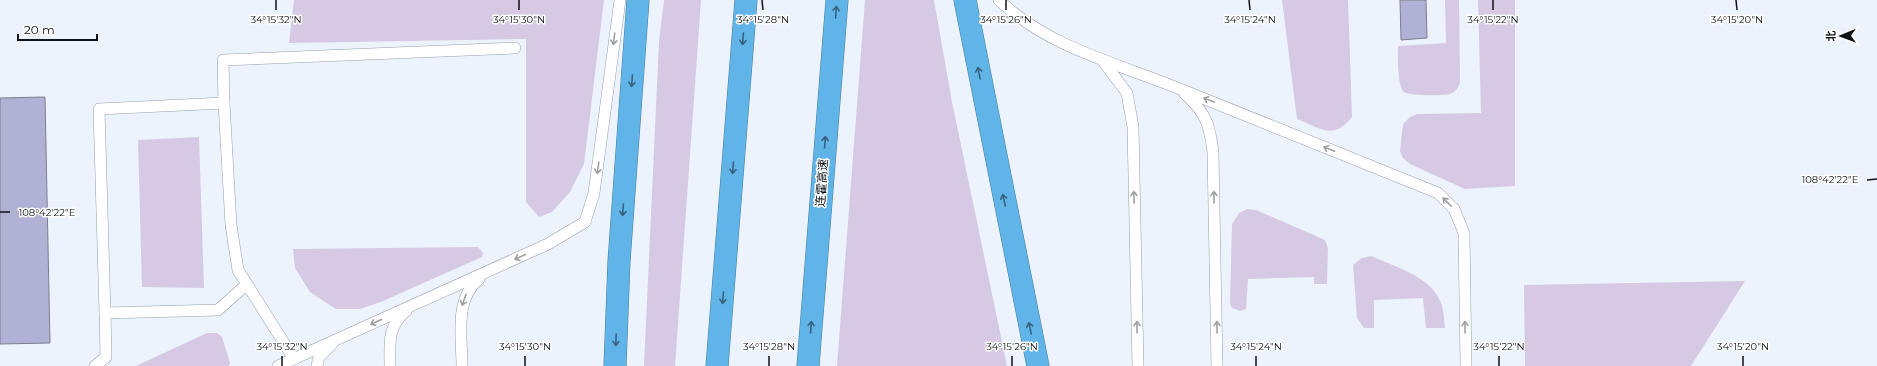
<svg xmlns="http://www.w3.org/2000/svg" width="1877" height="366" font-family="Montserrat,'Noto Sans SC',sans-serif">
	<rect width="100%" height="100%" fill="#edf3fd"/>
	<!-- green -->
	<g fill="#d5c9e3">
		<polygon points="294,0 604,0 584,164 570,192 552,212 539,217 526,202 526,39 289,43"/>
		<polygon points="664,0 701,0 675,366 644,366 659,42"/>
		<polygon points="865,0 934,0 952,102 1007,366 837,366"/>
		<path d="M1282,0H1348L1352,117C1333,141 1320,128 1297,119Z"/>
		<path d="M1445,0H1459L1460,83C1458,87 1456,92 1450,94C1444,96 1408,96 1404,92C1397,86 1398,55 1398,46L1446,43Z"/>
		<polygon points="1478,0 1515,0 1515,186 1465,189 1410,164 1403,158 1400,151 1403,124 1410,117 1417,114 1481,113"/>
		<polygon points="199,137 204,288 142,287 138,140"/>
		<polygon points="1247,209 1256,210 1325,240 1328,248 1327,284 1314,284 1314,277 1248,279 1246,309 1240,311 1232,308 1230,303 1232,224 1239,213"/>
		<polygon points="478,247 483,253 482,257 383,301 360,309 336,309 310,292 295,268 293,249"/>
		<path d="M1371,256C1395,267 1431,276 1441,303C1444,310 1444,320 1445,328H1426L1423,298L1374,300V328H1364L1357,318L1353,265L1362,258Z"/>
		<polygon points="1745,281 1691,366 1525,366 1524,285"/>
		<polygon points="207,333 217,333 222,337 230,363 229,366 136,366"/>
	</g>
	<!-- building -->
	<g fill="#b0b1d4" stroke="#7d7d8e">
		<polygon points="1400,0 1426,0 1427,38 1401,40"/>
		<polygon points="45,97 50,343 0,344 0,98"/>
	</g>
	<g fill="none" stroke-linecap="round" stroke-linejoin="round">
		<!-- service casing -->
		<g stroke="#959ead" stroke-width="12">
			<g id="service">
				<path d="M999,0C1047,47 1119,64 1180,89C1266,123 1352,158 1438,193L1454,209L1464,233L1466,366"/>
				<polyline points="1102,60 1127,93 1133,127 1138,366"/>
				<path d="M1185,94C1206,113 1210,125 1213,153L1217,366"/>
				<polyline points="224,103 223,60 515,48"/>
				<polyline points="246,285 218,310 105,313 99,109 224,103 231,225 238,270 294,359"/>
				<polyline points="95,366 106,357 105,313"/>
				<polyline points="278,366 548,244 585,222 594,193 620,0"/>
				<polyline points="317,366 319,357 332,344"/>
				<path d="M390,366C390,343 387,327 406,311"/>
				<path d="M462,366C462,337 454,299 479,279"/>
			</g>
		</g>
		<!-- motorway casing -->
		<g stroke="#447b9f" stroke-width="23">
			<g id="motorway">
				<polyline points="965,0 1038,366"/>
				<polyline points="615,366 619,261 638,0"/>
				<polyline points="717,366 746,0"/>
				<polyline points="808,366 837,0"/>
			</g>
		</g>
		<!-- service -->
		<use href="#service" stroke="#fff" stroke-width="11"/>
		<!-- motorway -->
		<use href="#motorway" stroke="#60b4e8" stroke-width="22"/>
	</g>
	<!-- one-way arrows -->
	<defs><path id="oneway-shaft" d="M-6 0H5M1.5-3L5.5 0L1.5 3" fill="none" stroke-width="1.6" stroke-linecap="round" stroke-linejoin="round"/></defs>
	<g stroke="#386380">
		<use href="#oneway-shaft" transform="translate(836 12) rotate(-86)"/>
		<use href="#oneway-shaft" transform="translate(743 39) rotate(94)"/>
		<use href="#oneway-shaft" transform="translate(979 73) rotate(-101)"/>
		<use href="#oneway-shaft" transform="translate(632 81) rotate(94)"/>
		<use href="#oneway-shaft" transform="translate(825 142) rotate(-86)"/>
		<use href="#oneway-shaft" transform="translate(733 168) rotate(94)"/>
		<use href="#oneway-shaft" transform="translate(1004 200) rotate(-102)"/>
		<use href="#oneway-shaft" transform="translate(623 210) rotate(94)"/>
		<use href="#oneway-shaft" transform="translate(723 298) rotate(94)"/>
		<use href="#oneway-shaft" transform="translate(811 327) rotate(-86)"/>
		<use href="#oneway-shaft" transform="translate(1030 328) rotate(-102)"/>
		<use href="#oneway-shaft" transform="translate(616 340) rotate(92)"/>
	</g>
	<g stroke="#9fa0a2">
		<use href="#oneway-shaft" transform="translate(614 39) rotate(97)"/>
		<use href="#oneway-shaft" transform="translate(1209 100) rotate(-158)"/>
		<use href="#oneway-shaft" transform="translate(1329 149) rotate(-158)"/>
		<use href="#oneway-shaft" transform="translate(598 168) rotate(97)"/>
		<use href="#oneway-shaft" transform="translate(1134 197) rotate(-91)"/>
		<use href="#oneway-shaft" transform="translate(1214 197) rotate(-91)"/>
		<use href="#oneway-shaft" transform="translate(1447 202) rotate(-134)"/>
		<use href="#oneway-shaft" transform="translate(520 257) rotate(156)"/>
		<use href="#oneway-shaft" transform="translate(464 300) rotate(110)"/>
		<use href="#oneway-shaft" transform="translate(376 322) rotate(156)"/>
		<use href="#oneway-shaft" transform="translate(1137 327) rotate(-91)"/>
		<use href="#oneway-shaft" transform="translate(1217 327) rotate(-91)"/>
		<use href="#oneway-shaft" transform="translate(1465 327) rotate(-91)"/>
	</g>
	<!-- ticks -->
	<path fill="none" stroke="#0f1217" stroke-width="1.5" d="M276,0V10M519,0V10M762,0L763,10M1006,0V10M1249,0L1250,10M1493,0V10M1736,0L1737,10M1867,180L1877,179M0,212H10M282,356V366M525,356V366M769,356V366M1012,356V366M1256,356V366M1499,356V366M1743,356V366"/>
	<g text-anchor="middle" stroke-width="3" stroke-linejoin="round" paint-order="stroke">
		<!-- street labels -->
		<g font-size="12" fill="#0f1217" stroke="#fff">
			<text transform="translate(822 183) rotate(-86)" y="4">连霍高速</text>
		</g>
	</g>
	<g font-size="10" text-anchor="middle" fill="#0f1217" stroke="#fff" stroke-width="3" stroke-linejoin="round" paint-order="stroke">
		<text x="276" y="23">34°15'32"N</text>
		<text x="519" y="23">34°15'30"N</text>
		<text x="763" y="23">34°15'28"N</text>
		<text x="1006" y="23">34°15'26"N</text>
		<text x="1250" y="23">34°15'24"N</text>
		<text x="1493" y="23">34°15'22"N</text>
		<text x="1737" y="23">34°15'20"N</text>
		<text x="1830" y="183">108°42'22"E</text>
		<text x="47" y="216">108°42'22"E</text>
		<text x="282" y="350">34°15'32"N</text>
		<text x="525" y="350">34°15'30"N</text>
		<text x="769" y="350">34°15'28"N</text>
		<text x="1012" y="350">34°15'26"N</text>
		<text x="1256" y="350">34°15'24"N</text>
		<text x="1499" y="350">34°15'22"N</text>
		<text x="1743" y="350">34°15'20"N</text>
	</g>
	<!-- north arrow -->
	<g transform="translate(1841 36) rotate(269)" stroke="#ffffff" stroke-width="3" paint-order="stroke">
	<path d="M0-3L7 15L0 10L-7 15Z" fill="#0f1217"/>
	<text y="-6" font-size="11" font-weight="bold" text-anchor="middle" fill="#0f1217">北</text>
	</g>
	<!-- scale -->
	<path d="M18 34v6h79v-6" fill="none" stroke="#0f1217" stroke-width="2"/>
	<text x="24" y="34" font-size="12" fill="#0f1217" stroke="#ffffff" stroke-width="3" paint-order="stroke">20 m</text>
</svg>
